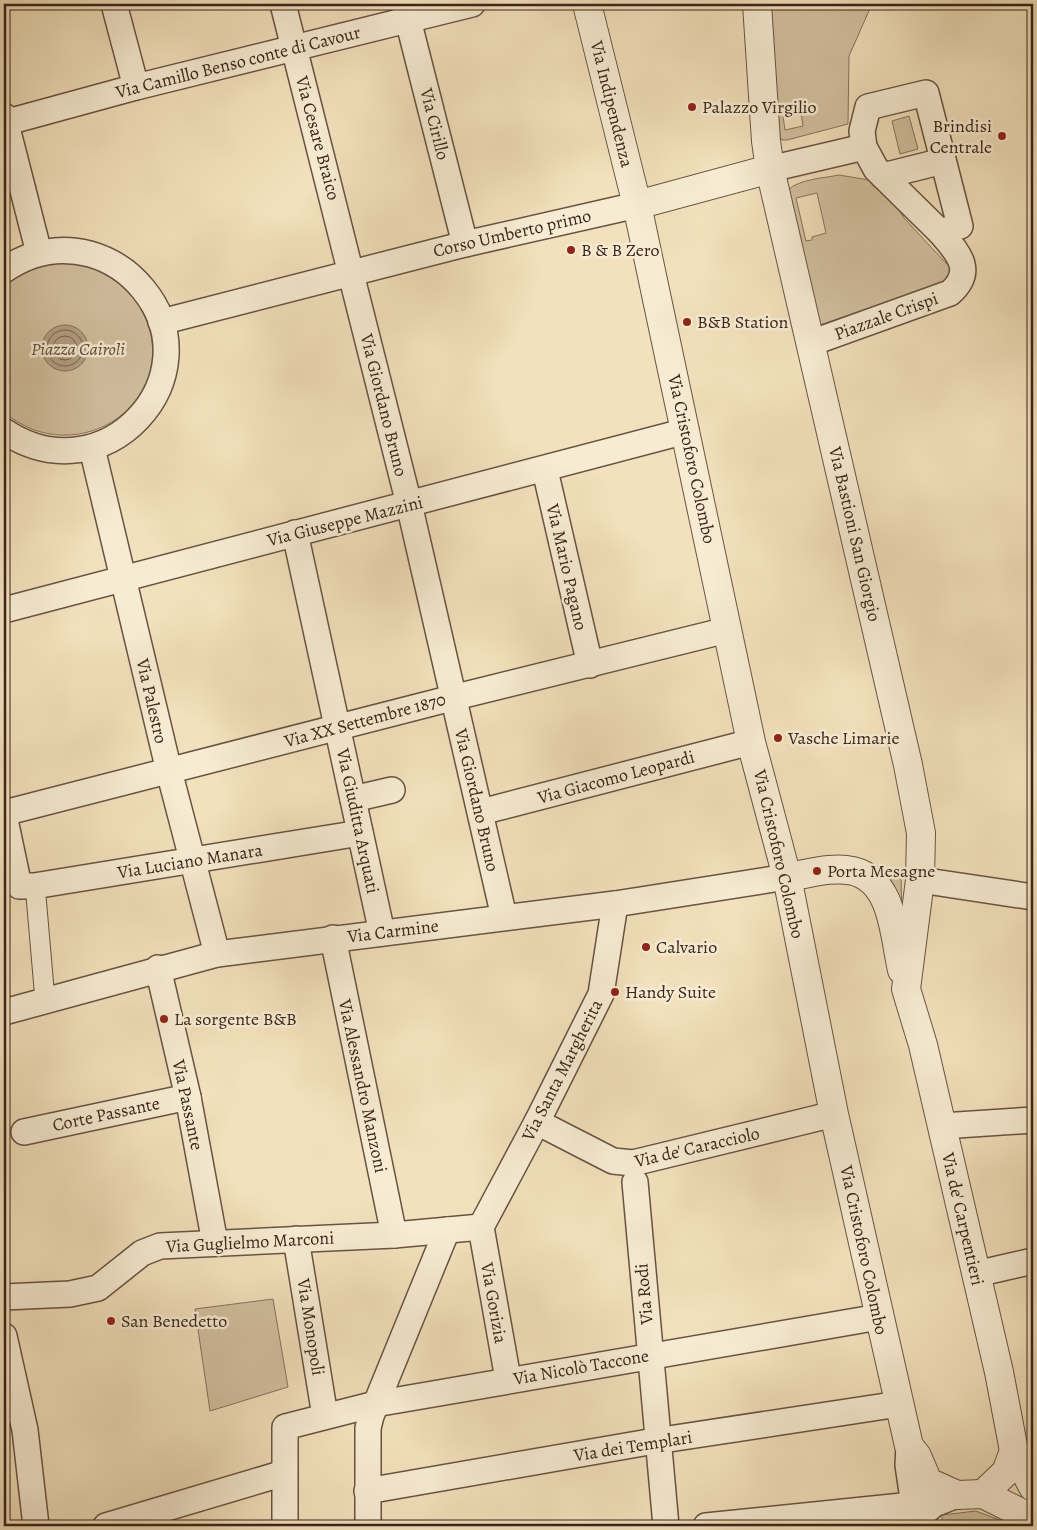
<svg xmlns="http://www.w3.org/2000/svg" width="1037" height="1530" font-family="Alegreya,serif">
	<rect width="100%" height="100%" fill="#f2e1bc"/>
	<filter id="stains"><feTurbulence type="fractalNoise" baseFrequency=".004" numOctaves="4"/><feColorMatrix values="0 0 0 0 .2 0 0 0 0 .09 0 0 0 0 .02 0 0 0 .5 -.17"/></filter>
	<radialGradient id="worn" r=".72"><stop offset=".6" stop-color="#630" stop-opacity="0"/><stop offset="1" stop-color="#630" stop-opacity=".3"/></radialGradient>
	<!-- green -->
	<g fill="#d3c1a1" stroke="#86725e" fill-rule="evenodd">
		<path d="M770,4H872L849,56L848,124L787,140H782L780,137ZM801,113L803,126L785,130L783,116Z"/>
		<polygon points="909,116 918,149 900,154 892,121"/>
		<path d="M839,175L881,182L904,218L957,275L948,276L953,279L820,325L788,190C799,179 825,178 839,175ZM817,193L826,233L812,237V240L806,241L796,198Z"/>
		<path d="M75,261C85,265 98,267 107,272C123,281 134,296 142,311C188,399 77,475 4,412V285C24,266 48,263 75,261Z"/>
		<polygon points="882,869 901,871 902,927 894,888"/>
		<polygon points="273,1299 288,1387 210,1411 195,1309"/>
		<polygon points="976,1511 1015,1526 972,1526 956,1521 942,1526 942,1515"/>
	</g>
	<!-- water -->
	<circle fill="#b3a185" stroke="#836f5b" cx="65" cy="348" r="23"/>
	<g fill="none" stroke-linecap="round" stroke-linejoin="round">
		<!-- shore -->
		<g stroke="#766250" stroke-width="1">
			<circle cx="65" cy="348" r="18"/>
			<circle cx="65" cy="348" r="12"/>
		</g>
		<!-- pedestrian casing -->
		<g stroke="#685343" stroke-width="21">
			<g id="pedestrian">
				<polyline points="36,896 45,1000"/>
				<polyline points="873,1526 902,1521"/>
			</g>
		</g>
		<!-- minor casing -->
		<g stroke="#685343" stroke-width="28">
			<g id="minor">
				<polyline points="114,4 136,87"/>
				<polyline points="283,4 409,504 504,917"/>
				<polyline points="404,4 465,244"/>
				<polygon points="926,93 960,226 940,232 876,169 864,147 862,131 868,107"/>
				<polyline points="4,116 39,253"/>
				<polyline points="4,123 136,87 472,4"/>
				<polyline points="770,169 864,147"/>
				<polyline points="883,176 943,161"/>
				<path d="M4,270C30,252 60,246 90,254C111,260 130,273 143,289C215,376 105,499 4,431"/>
				<polyline points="161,322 465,244 637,205"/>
				<path d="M811,343L950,293C976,270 957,252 940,232"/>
				<polyline points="92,448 169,771 217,954"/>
				<polyline points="545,470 590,665"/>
				<polyline points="295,533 382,933"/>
				<polyline points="4,610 686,431"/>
				<polyline points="353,799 392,790"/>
				<polyline points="481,812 751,742"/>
				<polyline points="4,813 452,698 727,630"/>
				<polyline points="4,815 19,886 34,886 360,833"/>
				<polyline points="920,880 1033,897"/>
				<polyline points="333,938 394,1235"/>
				<polyline points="158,968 188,1097 215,1243"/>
				<polyline points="4,1012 217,954 615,904 787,877"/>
				<polyline points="537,1122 613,1161 633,1163 834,1114"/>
				<polyline points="942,1126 1033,1120"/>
				<polyline points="24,1132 188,1097"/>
				<polyline points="635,1182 666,1526"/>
				<polyline points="481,1227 537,1122 601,994 615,904"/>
				<polyline points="481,1227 508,1379"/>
				<polyline points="296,1239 325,1416"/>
				<polyline points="976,1274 1033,1261"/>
				<polyline points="4,1297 70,1294 98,1288 142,1253 160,1246 394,1235 481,1227"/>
				<polyline points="4,1336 25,1430 36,1526"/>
				<polyline points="909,1446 908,1465 917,1526"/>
				<polyline points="367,1491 649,1442 899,1404"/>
				<polyline points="916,1520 934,1504 957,1495"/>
				<polyline points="106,1526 284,1473"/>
				<polyline points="285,1526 285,1427 375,1404 879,1317"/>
				<polyline points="368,1526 368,1428 371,1416 447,1230"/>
				<polyline points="706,1526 912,1505"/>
			</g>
		</g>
		<!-- tertiary casing -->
		<g stroke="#685343" stroke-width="30">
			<g id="tertiary">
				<polyline points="587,4 637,205 751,742 787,877 834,1114 909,1446 917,1456 928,1482 957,1495 983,1494 1033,1519"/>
				<polyline points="757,4 766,141 770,169 908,765 921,833 920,880 906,989 923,1045 999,1372 1014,1451 1033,1487"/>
				<polyline points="637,205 770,169"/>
				<path d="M787,877C808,874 832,866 853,871C894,881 894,936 902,970"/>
				<polyline points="983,1494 1006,1472 1014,1451"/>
			</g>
		</g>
		<!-- pedestrian -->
		<use href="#pedestrian" stroke="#f7ecd3" stroke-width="19"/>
		<!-- minor -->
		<use href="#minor" stroke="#f7ecd3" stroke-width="25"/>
		<!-- tertiary -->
		<use href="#tertiary" stroke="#f7ecd3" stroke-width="28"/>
		<!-- rail casing -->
		<g stroke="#3a241b" stroke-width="5.5">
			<polyline id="rail" points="1029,4 1033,21"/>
		</g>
		<!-- rail -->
		<use href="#rail" stroke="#f7ecd3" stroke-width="4" stroke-dasharray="11" stroke-linecap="butt"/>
	</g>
	<!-- markers -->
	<g fill="#8f2418" stroke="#f7ecd3" stroke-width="2">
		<circle cx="692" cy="107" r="5"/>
		<circle cx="1002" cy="136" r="5"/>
		<circle cx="571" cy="250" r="5"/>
		<circle cx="687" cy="322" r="5"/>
		<circle cx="778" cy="738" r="5"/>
		<circle cx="817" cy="871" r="5"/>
		<circle cx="646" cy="947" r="5"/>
		<circle cx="615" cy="992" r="5"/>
		<circle cx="164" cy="1019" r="5"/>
		<circle cx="111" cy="1321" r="5"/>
	</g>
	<g text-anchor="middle" stroke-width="5" stroke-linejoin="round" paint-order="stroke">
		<!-- street labels -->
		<g font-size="18" fill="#3a241b" stroke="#f7ecd3">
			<text transform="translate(238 62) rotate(-14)" y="6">Via Camillo Benso conte di Cavour</text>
			<text transform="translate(612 104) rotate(76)" y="6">Via Indipendenza</text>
			<text transform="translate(435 124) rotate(76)" y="6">Via Cirillo</text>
			<text transform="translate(318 138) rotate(75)" y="6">Via Cesare Braico</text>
			<text transform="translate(512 233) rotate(-13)" y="6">Corso Umberto primo</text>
			<text transform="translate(886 316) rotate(-20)" y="6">Piazzale Crispi</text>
			<text transform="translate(384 405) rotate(76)" y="6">Via Giordano Bruno</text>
			<text transform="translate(692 459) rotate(78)" y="6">Via Cristoforo Colombo</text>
			<text transform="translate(345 521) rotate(-14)" y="6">Via Giuseppe Mazzini</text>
			<text transform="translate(855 534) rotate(77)" y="6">Via Bastioni San Giorgio</text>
			<text transform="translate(567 567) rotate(77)" y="6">Via Mario Pagano</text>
			<text transform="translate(152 701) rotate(77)" y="6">Via Palestro</text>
			<text transform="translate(365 720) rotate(-15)" y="6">Via XX Settembre 1870</text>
			<text transform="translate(616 777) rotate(-15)" y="6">Via Giacomo Leopardi</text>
			<text transform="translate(477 800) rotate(77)" y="6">Via Giordano Bruno</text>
			<text transform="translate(358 821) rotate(78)" y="6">Via Giuditta Arquati</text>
			<text transform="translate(779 854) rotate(77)" y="6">Via Cristoforo Colombo</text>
			<text transform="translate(190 861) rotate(-9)" y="6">Via Luciano Manara</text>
			<text transform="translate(393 931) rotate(-7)" y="6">Via Carmine</text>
			<text transform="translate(562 1070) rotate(-63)" y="6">Via Santa Margherita</text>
			<text transform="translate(363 1086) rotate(78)" y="6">Via Alessandro Manzoni</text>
			<text transform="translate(188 1105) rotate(78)" y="6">Via Passante</text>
			<text transform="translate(106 1114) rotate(-12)" y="6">Corte Passante</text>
			<text transform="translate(697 1147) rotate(-13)" y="6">Via de' Caracciolo</text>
			<text transform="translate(963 1219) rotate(77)" y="6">Via de' Carpentieri</text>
			<text transform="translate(250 1242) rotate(-3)" y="6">Via Guglielmo Marconi</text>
			<text transform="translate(864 1250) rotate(78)" y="6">Via Cristoforo Colombo</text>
			<text transform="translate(644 1294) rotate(-95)" y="6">Via Rodi</text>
			<text transform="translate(494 1303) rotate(80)" y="6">Via Gorizia</text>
			<text transform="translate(311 1327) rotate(81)" y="6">Via Monopoli</text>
			<text transform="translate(581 1367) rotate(-10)" y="6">Via Nicolò Taccone</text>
			<text transform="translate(633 1446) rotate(-9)" y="6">Via dei Templari</text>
		</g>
		<!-- poi labels -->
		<g font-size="18" fill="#3a241b" stroke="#f7ecd3" text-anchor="start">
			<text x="702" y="113">Palazzo Virgilio</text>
			<text x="992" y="132" text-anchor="end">Brindisi<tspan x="992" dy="21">Centrale</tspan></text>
			<text x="581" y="256">B &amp; B Zero</text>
			<text x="697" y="328">B&amp;B Station</text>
			<text x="788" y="744">Vasche Limarie</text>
			<text x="827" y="877">Porta Mesagne</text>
			<text x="656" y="953">Calvario</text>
			<text x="625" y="998">Handy Suite</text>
			<text x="174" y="1025">La sorgente B&amp;B</text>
			<text x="121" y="1327">San Benedetto</text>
		</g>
		<!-- park labels -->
		<g font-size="18" font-style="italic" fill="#604b3c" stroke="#f7ecd3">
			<text x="78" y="355">Piazza Cairoli</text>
		</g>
	</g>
	<!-- margin -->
	<rect width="1037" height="1530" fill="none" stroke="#f2e1bc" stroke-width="20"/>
	<rect x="5" y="5" width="1027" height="1520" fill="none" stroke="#3a241b" stroke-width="2.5"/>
	<rect x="10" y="10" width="1017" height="1510" fill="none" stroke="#3a241b"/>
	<rect width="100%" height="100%" filter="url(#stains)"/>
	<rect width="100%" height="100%" fill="url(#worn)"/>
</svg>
